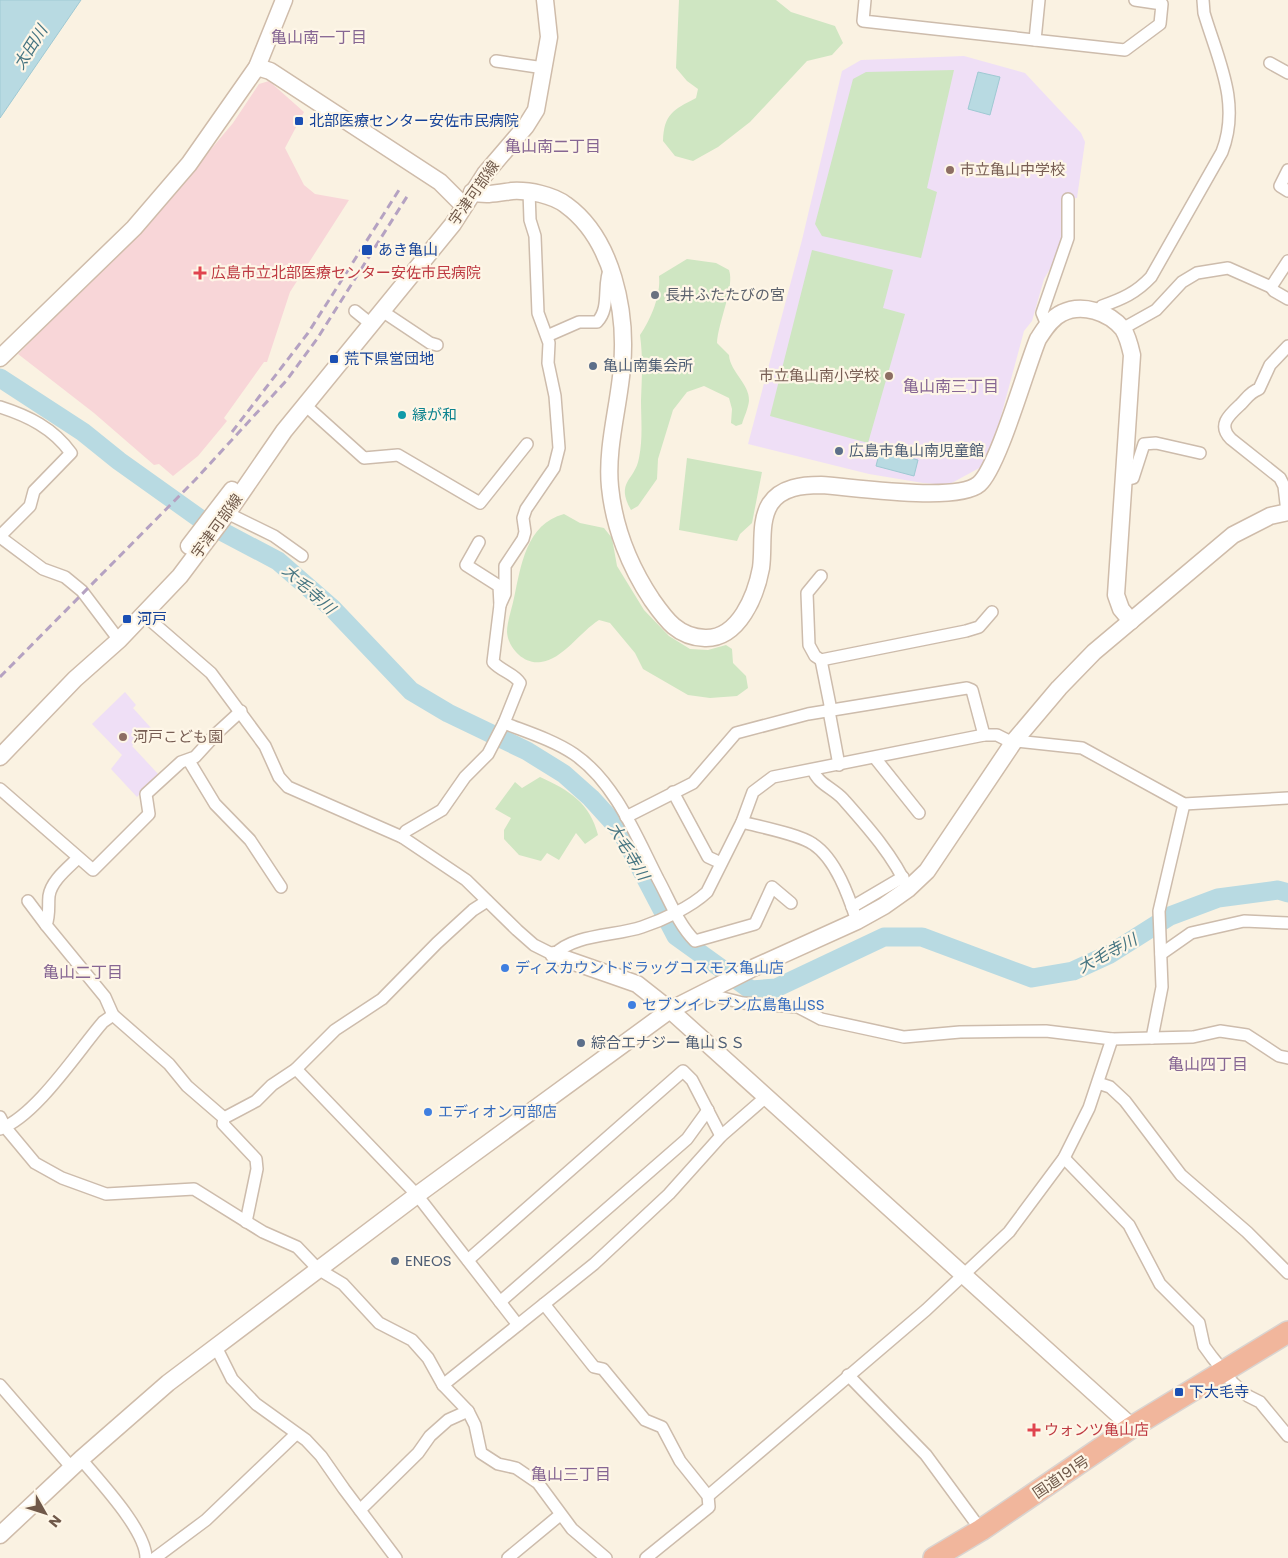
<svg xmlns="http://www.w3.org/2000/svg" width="1288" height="1558" font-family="Poppins,'Noto Sans JP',sans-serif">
	<rect width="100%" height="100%" fill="#faf2e2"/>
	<!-- education -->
	<g fill="#efdff6">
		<polygon points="964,56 1025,73 1081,133 1085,142 1077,198 1062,199 1062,237 1054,262 1044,279 1032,321 1024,331 1000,420 983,466 948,485 923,483 869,474 748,444 802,240 842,71 861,60"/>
		<polygon points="125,692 136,705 133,708 151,728 132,746 159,775 137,797 111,769 122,755 92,724"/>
	</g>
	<!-- medical -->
	<polygon fill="#f8d6d8" points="269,81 304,112 285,148 304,185 315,194 349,200 290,292 267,362 264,362 224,418 227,421 198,456 173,476 159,464 154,465 94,413 18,354 153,218 233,123 259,84"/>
	<!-- green -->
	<g fill="#cfe6c2">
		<path d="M679,0H776L791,12L835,26L843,43L832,55L807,61L750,122L718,147L693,161L675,156L663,141C664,114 673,110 696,98L698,89L687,81L676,68Z"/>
		<polygon points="954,70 927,188 937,192 921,258 822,236 815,224 853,79 866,72"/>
		<polygon points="812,250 893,270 883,308 905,314 868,443 770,416"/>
		<path d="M687,259L716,263L729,270C735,287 718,322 717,343L729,355C730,372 750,384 749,401C748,409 744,417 742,424L736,426L731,423L732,409L729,398L704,386L687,392L673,410L658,459L657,479L638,506L631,510C615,481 635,481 639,458C643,438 641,420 641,400C642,378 643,357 640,335C651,319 661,295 659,276Z"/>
		<polygon points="687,458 762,472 752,523 740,534 737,541 679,530"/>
		<path d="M564,514L580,523L604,528L612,538L617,566L644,610L669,636L690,649L708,650L726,645L732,649L733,663L746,676L748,688L737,696L710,698L688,695L643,669L635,653L610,623L599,620C581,631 562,660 541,662C524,665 508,648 507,632C507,622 512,608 514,598C521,566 526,524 564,514Z"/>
		<path d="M540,777C569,790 590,803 598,835L585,844L576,833L559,860L547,853L541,861L519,855L504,839V830L511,818L495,809L515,782L522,788Z"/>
	</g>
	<!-- water -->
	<g fill="#b8dae2" stroke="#9fc9d3">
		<polygon points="0,0 81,0 0,118"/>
		<polygon points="978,72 1000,77 990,115 968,109"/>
		<polygon points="880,450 918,460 914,476 876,466"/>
	</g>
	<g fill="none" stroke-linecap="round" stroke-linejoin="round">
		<!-- river -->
		<polyline stroke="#b8dae2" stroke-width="19" points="0,378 83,432 119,461 206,523 278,561 333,609 411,691 448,713 527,751 564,774 591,798 621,831 676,936 751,990 776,988 884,937 922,937 1032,978 1073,971 1110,954 1170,916 1218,898 1278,890 1288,893"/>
		<!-- street casing -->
		<g stroke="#cdbcac" stroke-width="14">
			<g id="street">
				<polyline points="865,0 863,21 1125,50 1160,24 1162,4 1135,0"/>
				<polyline points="1035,40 1039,0"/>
				<polyline points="496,61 544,68"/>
				<polyline points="1270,63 1288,73"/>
				<polyline points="1288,170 1280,186 1288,191"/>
				<polyline points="1271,287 1274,291 1288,299"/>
				<polyline points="355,311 371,324"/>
				<polyline points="382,311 430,343 437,345"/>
				<path d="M1098,312L1102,306C1122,299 1136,293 1151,277L1222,152C1241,103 1218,60 1204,13L1203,0"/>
				<polyline points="1047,325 1042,313 1068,238 1068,199"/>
				<polyline points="1122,329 1156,310 1182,282 1197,273 1228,268 1271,287 1288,261"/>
				<path d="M547,336L579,322H597C611,308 602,284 610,268"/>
				<polyline points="305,405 364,458 398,455 480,503 527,444"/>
				<path d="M0,407C28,416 53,428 71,453L34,491L30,506L0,536"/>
				<polyline points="1124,480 1133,478 1144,444 1156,443 1200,453"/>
				<path d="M1287,512L1284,486L1280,478L1231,439C1217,425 1229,415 1241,404C1247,398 1250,392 1259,389L1270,365L1288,346"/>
				<polyline points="227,513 274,536 302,556"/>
				<polyline points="0,537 43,569 65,577 82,591 119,640"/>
				<polyline points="821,576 807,593 809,645 815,656 821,660 966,631 979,627 992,612"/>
				<polyline points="500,605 505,594 505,566 523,539 525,532 523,518 526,509 554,468 559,448 555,396 548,363 549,343 538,313 535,236 530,220 529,191"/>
				<path d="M143,614L211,673L265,746L279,777L288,787L402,837L466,880L517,930L534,945L554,955C573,934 616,936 642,927C663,920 691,907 707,892L742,822L753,792L773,777L984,735H997L1007,740L1082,748L1184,804L1288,798"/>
				<polyline points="821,660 830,705 829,711 839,765"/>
				<path d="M504,723C527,732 553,740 574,754C615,782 636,836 658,879C669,899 678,924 695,941L755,924L772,887L791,903"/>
				<polyline points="875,758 919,813"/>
				<polyline points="189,761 215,804 250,840 281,887"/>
				<path d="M813,770C818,784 833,788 843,799C866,825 894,856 908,889"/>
				<polyline points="0,789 93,870 149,814 146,794 181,762 195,757 217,733 241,711"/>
				<polyline points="673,792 708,857 721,863"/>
				<polyline points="626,817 693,783 736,733 808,714 967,688 972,690 984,735"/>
				<path d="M742,822C760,827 799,834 813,844C836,859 849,897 857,921"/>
				<path d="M402,837L406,831L442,810L465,777L488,754L504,723L520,683C515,674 501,671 493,662L500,605L499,586L466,565L479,542"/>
				<path d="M78,858C68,868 51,881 49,896C48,906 50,915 46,925L105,997L113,1015L169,1064L187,1086L224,1118L223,1124L256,1159L257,1169L246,1222"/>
				<polyline points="28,901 46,925"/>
				<polyline points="852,907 903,877"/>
				<polyline points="1161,954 1191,933 1244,921 1288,923"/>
				<polyline points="703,993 743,1003 798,1007 821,1019 904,1037 960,1032 1046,1031 1112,1039 1193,1037 1220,1031 1247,1035 1279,1056 1288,1058"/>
				<polyline points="1152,1038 1162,987 1159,911 1184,804"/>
				<polyline points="296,1069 417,1195 518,1325"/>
				<polyline points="1098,1083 1110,1087 1125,1101 1181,1175 1247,1232 1288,1273"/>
				<polyline points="0,1117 5,1127 35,1163 62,1178 106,1194 194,1189 263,1232 297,1247 318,1269 343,1284 379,1323 412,1340 428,1358 443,1385 468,1411 475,1425 481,1453 498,1464 516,1468 538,1483 572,1529 606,1558"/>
				<polyline points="224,1118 256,1101 272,1085 296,1069 335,1030 382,999 437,943 473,910 487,901"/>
				<path d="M0,1129C36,1116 78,1051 103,1022L113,1015"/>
				<polyline points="1064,1158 1129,1225 1160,1284 1199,1323 1204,1346 1212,1357 1233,1383 1248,1396 1260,1402 1288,1436"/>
				<polyline points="468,1260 683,1071 692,1080 721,1136"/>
				<polyline points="500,1302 687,1139 708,1110"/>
				<polyline points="544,1304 594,1367 603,1369 645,1420 662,1427 680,1461 708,1496 709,1507 646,1558"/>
				<polyline points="216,1347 232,1379 256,1404 306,1440 321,1456 344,1489 396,1558"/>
				<polyline points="848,1375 926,1455 981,1530"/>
				<polyline points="0,1385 72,1468"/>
				<polyline points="443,1385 594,1264 669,1194 721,1136 767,1096"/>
				<path d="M81,1459C99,1481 146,1530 146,1558"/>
				<polyline points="708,1496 926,1310 1009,1232 1064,1158 1089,1108 1112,1039"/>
				<polyline points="360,1510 418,1453 430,1436 448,1420 468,1411"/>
				<polyline points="155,1558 206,1520 296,1434"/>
				<polyline points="508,1558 560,1515"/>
			</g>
		</g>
		<!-- secondary casing -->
		<g stroke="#cfbcaa" stroke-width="19">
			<g id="secondary">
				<polyline points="257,67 270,71 440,182 464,206"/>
				<path d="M472,192C486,196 498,193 512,191C529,190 553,195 566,205C613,239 627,312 622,367C619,406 606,448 610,487C614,527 630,567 652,600C666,620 678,637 705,638C739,639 756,595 761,568C764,547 759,522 770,504C781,487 803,485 821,485C853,487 957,503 979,484C998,468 1026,368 1038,339C1044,330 1051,318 1062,313C1082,303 1109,312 1123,329C1128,337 1130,346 1132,355L1116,595L1121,609L1131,621"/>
				<polyline points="0,358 134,228 189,164 257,67 284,0"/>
				<polyline points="189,546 232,490"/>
				<polyline points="0,757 75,679 119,640 180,576 231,508 284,431 453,224 485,174 526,126 536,110 549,37 545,0"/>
				<polyline points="554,955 637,984 670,1010 1132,1427"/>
				<polyline points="0,1535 81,1459 168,1383 417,1195 670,1010 753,968 857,921 884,906 908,889 927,871 1015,740 1059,688 1094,652 1233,535 1270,516 1288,512"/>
			</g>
		</g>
		<!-- highway casing -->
		<g stroke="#dad4d0" stroke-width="24">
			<polyline id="highway" points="934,1558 981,1530 1132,1427 1288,1332"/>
		</g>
		<!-- street -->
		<use href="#street" stroke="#fff" stroke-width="11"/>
		<!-- secondary -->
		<use href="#secondary" stroke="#fff" stroke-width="16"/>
		<!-- highway -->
		<use href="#highway" stroke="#f1b69c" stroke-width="21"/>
		<!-- rail -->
		<g stroke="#b5a2c2" stroke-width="3" stroke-dasharray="8 5" stroke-linecap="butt">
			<polyline points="232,432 308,333 399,190"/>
			<polyline points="0,677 195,480 286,381 317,339 408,195"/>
		</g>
	</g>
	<!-- markers -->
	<g fill="#1a4fb4" stroke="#fef6e7" stroke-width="2">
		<rect x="294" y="116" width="10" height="10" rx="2.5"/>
		<rect x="361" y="244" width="12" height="12" rx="2.5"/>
		<rect x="329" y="354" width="10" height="10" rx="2.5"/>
		<rect x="122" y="614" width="10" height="10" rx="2.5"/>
		<rect x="1174" y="1387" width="10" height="10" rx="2.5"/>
	</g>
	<g fill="#8d6e63" stroke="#fef6e7" stroke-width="2">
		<circle cx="950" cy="170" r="5"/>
		<circle cx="889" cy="376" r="5"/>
		<circle cx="123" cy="737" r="5"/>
	</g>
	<g fill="#e0444e" stroke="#fef6e7" stroke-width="2">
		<path d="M197.5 265.5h5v5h5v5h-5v5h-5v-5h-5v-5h5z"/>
		<path d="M1031.5 1422.5h5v5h5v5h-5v5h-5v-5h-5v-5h5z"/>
	</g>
	<circle fill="#6b7280" stroke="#fef6e7" stroke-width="2" cx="655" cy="295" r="5"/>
	<g fill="#5c6f8a" stroke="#fef6e7" stroke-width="2">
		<circle cx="593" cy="366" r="5"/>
		<circle cx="839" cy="451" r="5"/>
		<circle cx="581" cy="1043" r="5"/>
		<circle cx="395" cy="1261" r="5"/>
	</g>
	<circle fill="#0f9aa8" stroke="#fef6e7" stroke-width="2" cx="402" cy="415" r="5"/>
	<g fill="#3f7fe0" stroke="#fef6e7" stroke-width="2">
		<circle cx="505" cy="968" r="5"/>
		<circle cx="632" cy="1005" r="5"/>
		<circle cx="428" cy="1112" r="5"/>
	</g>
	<g text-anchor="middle" stroke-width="4.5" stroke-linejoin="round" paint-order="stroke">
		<!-- transit labels -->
		<g font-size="15" fill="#164399" stroke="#fef6e7" text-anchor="start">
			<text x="309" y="126">北部医療センター安佐市民病院</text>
			<text x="378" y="255">あき亀山</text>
			<text x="344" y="364">荒下県営団地</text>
			<text x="137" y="624">河戸</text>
			<text x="1189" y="1397">下大毛寺</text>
		</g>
		<!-- education labels -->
		<g font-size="15" fill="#785e54" stroke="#fef6e7" text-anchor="start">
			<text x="960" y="175">市立亀山中学校</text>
			<text x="879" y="381" text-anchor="end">市立亀山南小学校</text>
			<text x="133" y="742">河戸こども園</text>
		</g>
		<!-- street labels -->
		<g font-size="15" fill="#70594a" stroke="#fef6e7">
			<text transform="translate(474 193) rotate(-55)" y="5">宇津可部線</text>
			<text transform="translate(217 526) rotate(-54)" y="5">宇津可部線</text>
			<text transform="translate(1061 1477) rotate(-34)" y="5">国道191号</text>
		</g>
		<!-- health labels -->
		<g font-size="15" fill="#be3a42" stroke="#fef6e7" text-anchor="start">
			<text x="211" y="278">広島市立北部医療センター安佐市民病院</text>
			<text x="1044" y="1435">ウォンツ亀山店</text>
		</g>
		<!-- worship labels -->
		<g font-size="15" fill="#5b616d" stroke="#fef6e7" text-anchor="start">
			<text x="665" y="300">長井ふたたびの宮</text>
		</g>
		<!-- service labels -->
		<g font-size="15" fill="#4e5e75" stroke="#fef6e7" text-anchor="start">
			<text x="603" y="371">亀山南集会所</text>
			<text x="849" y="456">広島市亀山南児童館</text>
			<text x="591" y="1048">綜合エナジー 亀山ＳＳ</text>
			<text x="405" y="1266">ENEOS</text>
		</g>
		<!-- culture labels -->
		<g font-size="15" fill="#0d838f" stroke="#fef6e7" text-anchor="start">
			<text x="412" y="420">縁が和</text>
		</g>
		<!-- shop labels -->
		<g font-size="15" fill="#366cbe" stroke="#fef6e7" text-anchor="start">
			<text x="515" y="973">ディスカウントドラッグコスモス亀山店</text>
			<text x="642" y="1010">セブンイレブン広島亀山SS</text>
			<text x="438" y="1117">エディオン可部店</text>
		</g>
		<!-- neighbourhood labels -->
		<g font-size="16" fill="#866693" stroke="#fef6e7">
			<text x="319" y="43">亀山南一丁目</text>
			<text x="553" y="152">亀山南二丁目</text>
			<text x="951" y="392">亀山南三丁目</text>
			<text x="83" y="978">亀山二丁目</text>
			<text x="1208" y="1070">亀山四丁目</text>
			<text x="571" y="1480">亀山三丁目</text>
		</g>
		<!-- water labels -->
		<g font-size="16" font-style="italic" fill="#467582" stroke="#fef6e7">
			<text transform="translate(30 47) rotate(-58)" y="6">太田川</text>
			<text transform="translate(309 589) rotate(42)" y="6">大毛寺川</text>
			<text transform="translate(629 851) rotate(59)" y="6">大毛寺川</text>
			<text transform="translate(1107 953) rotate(-28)" y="6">大毛寺川</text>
		</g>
	</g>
	<!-- north arrow -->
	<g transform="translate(45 1513) rotate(129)" stroke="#fef6e7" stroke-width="4" paint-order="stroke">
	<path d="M0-4L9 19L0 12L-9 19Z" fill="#70594a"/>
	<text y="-8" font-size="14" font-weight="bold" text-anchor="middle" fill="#70594a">N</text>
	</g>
</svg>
